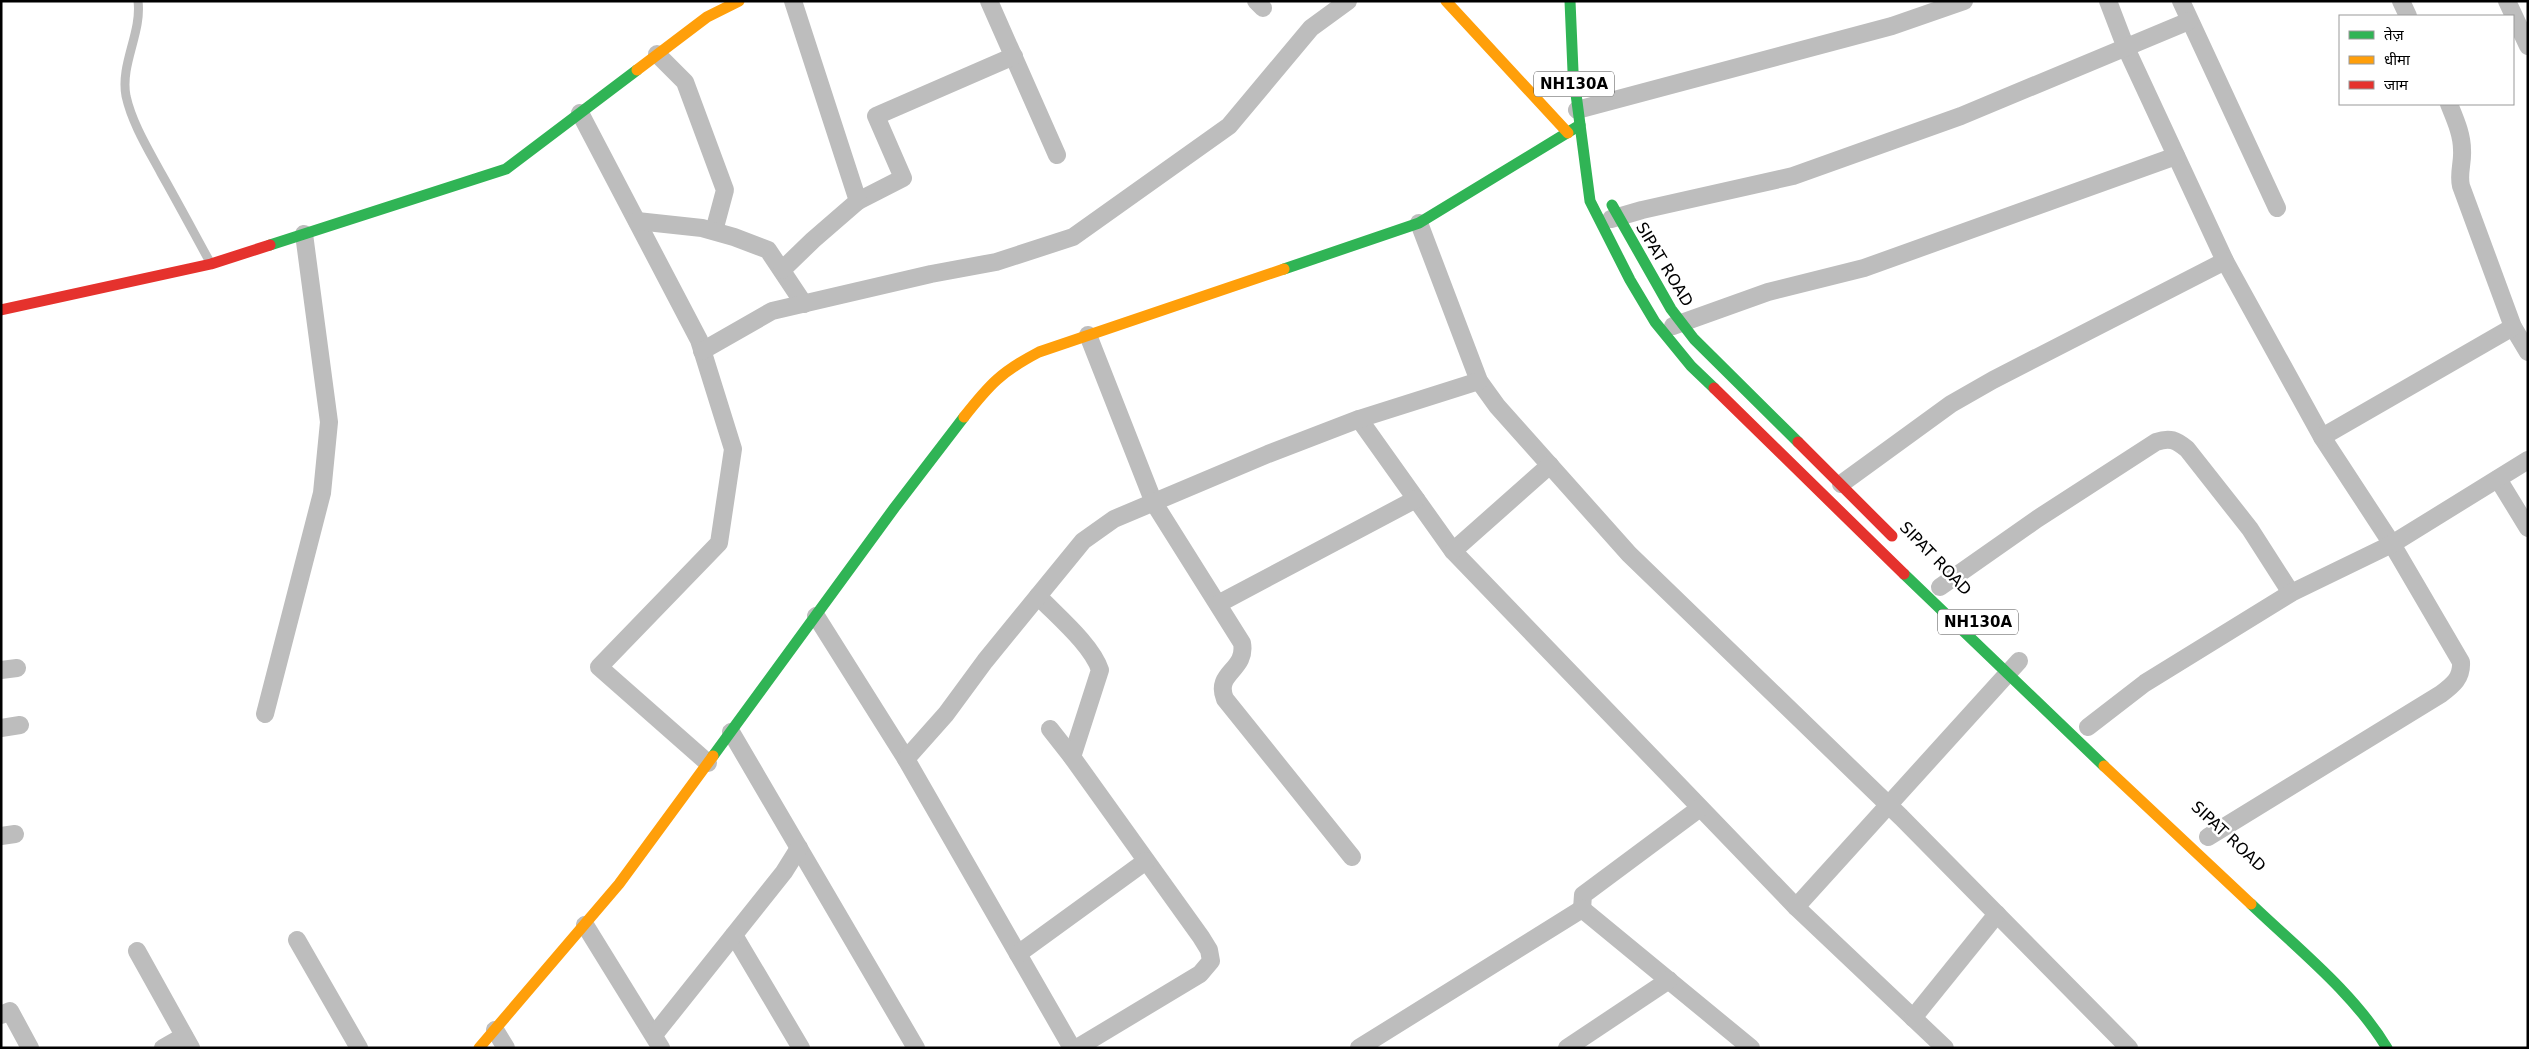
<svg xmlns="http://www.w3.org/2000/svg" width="2529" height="1049" font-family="'DejaVu Sans','Noto Sans Devanagari',sans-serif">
	<rect width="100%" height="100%" fill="#fff"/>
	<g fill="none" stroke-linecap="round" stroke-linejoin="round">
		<!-- lane -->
		<path stroke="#bdbdbd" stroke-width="9" d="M138,1C142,33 120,64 126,96C132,123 148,149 161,173C178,203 194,233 211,264"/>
		<!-- street -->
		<g stroke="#bdbdbd" stroke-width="18">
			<polyline points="989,1 1057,155"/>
			<polyline points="1256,1 1263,8"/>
			<path d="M2108,1L2126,48L2225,261L2322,437L2392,544L2461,662C2462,678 2453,685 2441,694L2208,837"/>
			<polyline points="2181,1 2277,208"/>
			<polyline points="2401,1 2408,16"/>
			<polyline points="2507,1 2528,46"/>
			<polyline points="657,54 685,82 725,190 714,231"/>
			<path d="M2449,104C2455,119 2462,134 2462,150C2463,163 2458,173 2461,186L2513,327L2528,352"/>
			<polyline points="1577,110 1892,26 1964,1"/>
			<polyline points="580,113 699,340 733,449 719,543 599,667 708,763"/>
			<polyline points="858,201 903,178 876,116 1014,56"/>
			<polyline points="1611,219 1642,210 1793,176 1961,116 2189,21"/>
			<polyline points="637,221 702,228 734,237 768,250 804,304"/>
			<polyline points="1419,223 1479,381 1497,406 1629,554 1901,817 2129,1048"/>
			<polyline points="782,270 813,240 858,201 793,1"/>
			<polyline points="1673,326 1768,292 1864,268 2176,156"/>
			<path d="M1088,335L1154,503L1242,643C1247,671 1214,672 1225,699L1352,857"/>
			<polyline points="702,351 772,311 931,274 996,262 1073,237 1229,126 1311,28 1348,1"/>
			<polyline points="1359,419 1453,551 1796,907 1945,1048"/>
			<polyline points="2322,437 2513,327"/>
			<polyline points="2498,479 2528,528"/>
			<polyline points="1841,484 1951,404 1993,380 2225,261"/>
			<polyline points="1453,551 1550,465"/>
			<path d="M1940,587L2037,519L2156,442C2170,437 2176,440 2187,449L2250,529L2291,593"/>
			<path d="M1038,596C1057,616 1092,645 1100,670L1072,757"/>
			<polyline points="1218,604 1416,499"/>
			<polyline points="816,616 906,759 1072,1048"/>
			<polyline points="1,670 17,668"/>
			<polyline points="265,714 322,493 329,422 304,234"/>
			<polyline points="2088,727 2145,683 2291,593 2392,544 2528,460"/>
			<polyline points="1,728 20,725"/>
			<polyline points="1050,729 1072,757 1201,937 1209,950 1211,961 1200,974 1077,1048"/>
			<polyline points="731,732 916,1048"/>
			<polyline points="906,759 946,714 985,661 1083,541 1114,519 1268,454 1359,419 1479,381"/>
			<polyline points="1,836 15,834"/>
			<polyline points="1796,907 2019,661"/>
			<polyline points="1582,909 1583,895 1700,808"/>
			<polyline points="585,925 661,1048"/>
			<polyline points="734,935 801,1048"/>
			<polyline points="297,940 359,1048"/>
			<polyline points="137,951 191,1048"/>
			<polyline points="1018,954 1146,861"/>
			<polyline points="1,1015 10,1011 30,1048"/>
			<polyline points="1913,1018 1997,914"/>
			<polyline points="495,1030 506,1048"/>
			<polyline points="654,1035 784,872 799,848"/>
			<polyline points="163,1048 184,1036"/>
			<polyline points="1359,1048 1582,909 1751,1048"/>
			<polyline points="1567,1048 1669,980"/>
		</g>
		<!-- fast -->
		<g stroke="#30b455" stroke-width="11">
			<polyline points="1570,1 1573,71 1590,201 1630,280 1655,322 1691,366 1714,388"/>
			<polyline points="1612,205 1671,309 1694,339 1798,442"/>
			<polyline points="270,245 506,169 637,70"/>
			<polyline points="1284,269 1419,223 1580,125"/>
			<polyline points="1904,574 2104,766"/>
			<polyline points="713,756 895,507 964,417"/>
			<path d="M2251,904C2298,949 2353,992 2387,1048"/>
		</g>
		<!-- slow -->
		<g stroke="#ff9f0a" stroke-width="11">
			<polyline points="1446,1 1568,133"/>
			<polyline points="637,70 707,17 739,1"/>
			<path d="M964,417C990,384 1001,372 1039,352L1284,269"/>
			<polyline points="2104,766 2251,904"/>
			<polyline points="479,1048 619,884 713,756"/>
		</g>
		<!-- jam -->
		<g stroke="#e5322d" stroke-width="11">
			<polyline points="1,310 211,264 270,245"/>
			<polyline points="1714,388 1904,574"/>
			<polyline points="1798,442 1892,536"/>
		</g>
	</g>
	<g text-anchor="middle" stroke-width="5" stroke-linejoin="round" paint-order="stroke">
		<!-- shield labels -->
		<g fill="#fff" stroke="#4c4c4c" stroke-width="1">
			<rect x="1534" y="71.5" width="80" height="25" rx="4"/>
			<rect x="1938" y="609.5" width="80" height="25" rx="4"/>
		</g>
		<g font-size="15" font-weight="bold" fill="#000">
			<text x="1574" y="89">NH130A</text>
			<text x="1978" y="627">NH130A</text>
		</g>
		<!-- street labels -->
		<g font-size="16" fill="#000" stroke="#fff">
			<text transform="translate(1665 264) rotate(59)" y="6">SIPAT ROAD</text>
			<text transform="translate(1936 558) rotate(46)" y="6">SIPAT ROAD</text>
			<text transform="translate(2229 836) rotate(43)" y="6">SIPAT ROAD</text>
		</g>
	</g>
	<!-- border -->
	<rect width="2529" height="1049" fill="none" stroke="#000000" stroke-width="5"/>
	<!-- legend -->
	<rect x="2339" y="15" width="175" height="90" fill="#ffffff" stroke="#999999"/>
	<rect x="2349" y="31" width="25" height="8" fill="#30b455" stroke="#999999"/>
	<text x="2384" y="40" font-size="15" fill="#000000">तेज़</text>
	<rect x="2349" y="56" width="25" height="8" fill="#ff9f0a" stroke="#999999"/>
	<text x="2384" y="65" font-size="15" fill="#000000">धीमा</text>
	<rect x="2349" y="81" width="25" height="8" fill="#e5322d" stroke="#999999"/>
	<text x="2384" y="90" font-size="15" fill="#000000">जाम</text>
</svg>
